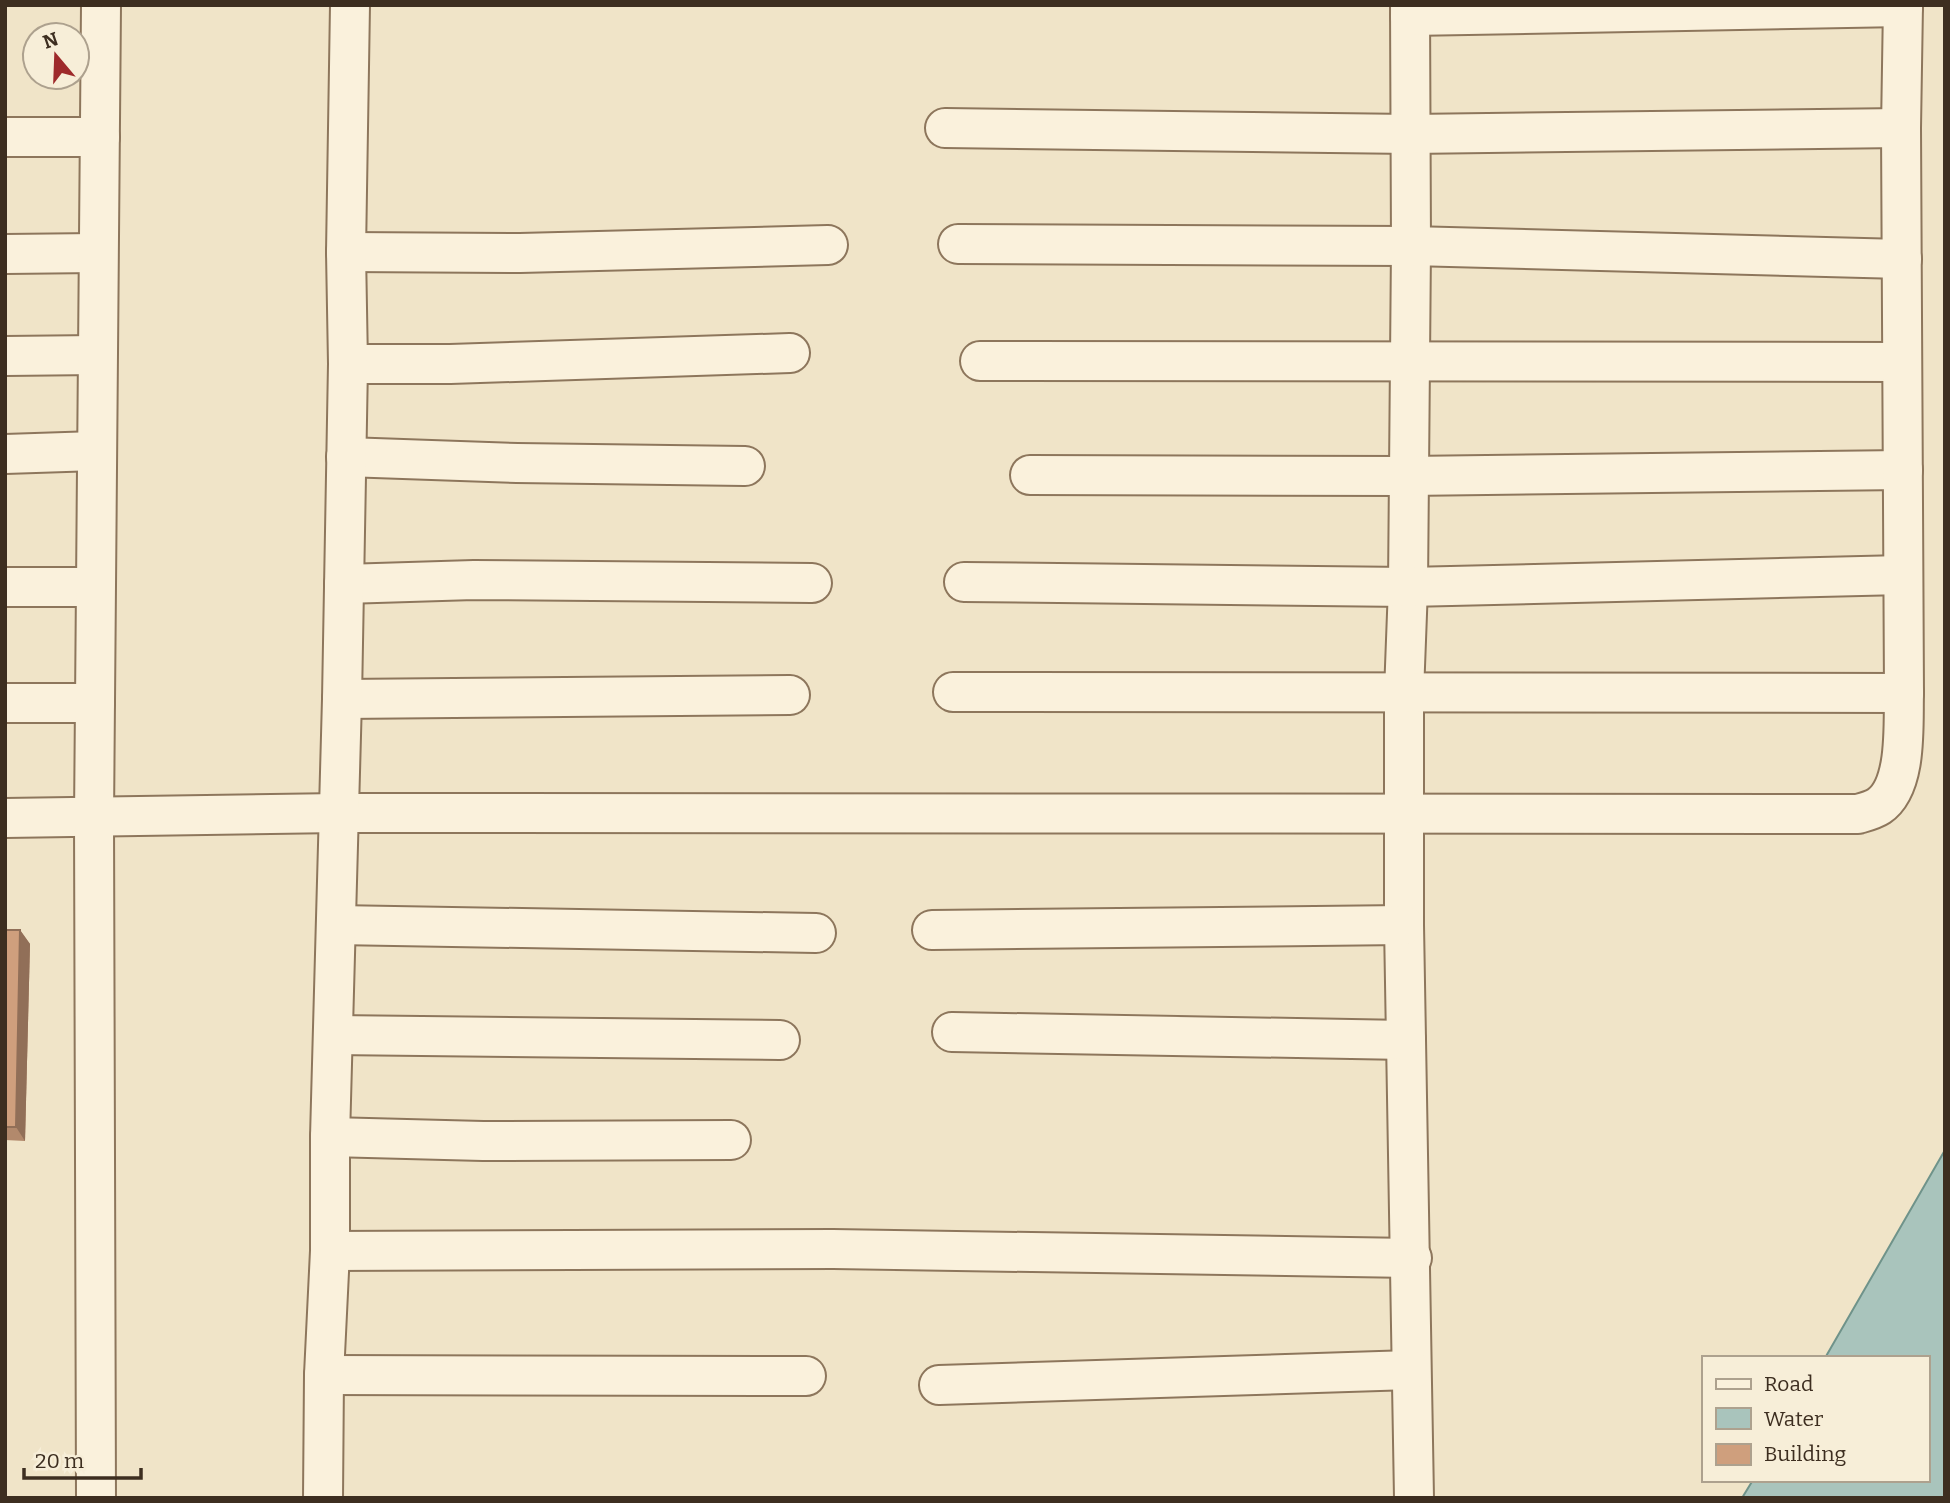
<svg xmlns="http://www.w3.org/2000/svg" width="1950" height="1503" font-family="Bitter,serif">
	<rect width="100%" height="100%" fill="#f0e4c8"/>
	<!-- water -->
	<polygon fill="#a9c4bc" stroke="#6f938a" stroke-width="2" points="1945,1150 1945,1498 1742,1498 1753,1480 1927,1480 1927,1358 1825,1358"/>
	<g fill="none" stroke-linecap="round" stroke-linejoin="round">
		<!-- minor casing -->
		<g stroke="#8d765c" stroke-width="42">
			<g id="minor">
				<polyline points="1410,5 1411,246 1408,587 1404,693 1404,925 1414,1498"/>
				<polyline points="1410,16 1903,7"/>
				<polyline points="945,128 1411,134 1901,128"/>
				<polyline points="5,137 100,137"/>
				<polyline points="958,244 1411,246 1902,259"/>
				<polyline points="346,252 520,253 828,245"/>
				<polyline points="5,254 97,253"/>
				<polyline points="5,356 97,355"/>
				<polyline points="980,361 1902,362"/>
				<polyline points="348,364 450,364 790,353"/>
				<polyline points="5,454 96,451"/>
				<polyline points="346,457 517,463 745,466"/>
				<polyline points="1030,475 1408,476 1903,470"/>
				<polyline points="964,582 1408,587 1903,575"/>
				<polyline points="344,584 474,580 812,583"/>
				<polyline points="5,587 95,587"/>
				<polyline points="953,692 1904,693"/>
				<polyline points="342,699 790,695"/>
				<polyline points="5,703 95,703"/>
				<path d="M5,818L339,813L1858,814C1865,812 1873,810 1879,806C1908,786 1903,724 1904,693L1901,128L1903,5"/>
				<polyline points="336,925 816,933"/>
				<polyline points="932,930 1404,925"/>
				<polyline points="952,1032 1406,1040"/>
				<polyline points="333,1035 780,1040"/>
				<polyline points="330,1137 483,1141 731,1140"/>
				<polyline points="330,1251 833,1249 1412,1258"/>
				<polyline points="324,1375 806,1376"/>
				<polyline points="939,1385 1411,1370"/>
				<polyline points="96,1498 94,818 101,5"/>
				<polyline points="323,1498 324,1375 330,1251 330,1137 342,699 348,364 346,252 350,5"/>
			</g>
		</g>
		<!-- minor -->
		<use href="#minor" stroke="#faf1dc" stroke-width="38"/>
	</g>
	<!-- wall -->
	<polygon fill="#b2896c" points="5,930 20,930 30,944 25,1141 5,1140"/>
	<!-- shaded-wall -->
	<polygon fill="#916f58" points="20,930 30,944 25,1141 16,1127"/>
	<!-- building -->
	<polygon fill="#cf9f7d" stroke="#916f58" stroke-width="2" points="5,930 20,930 16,1127 5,1127"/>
	<!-- border -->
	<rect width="1950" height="1503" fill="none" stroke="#3d2e20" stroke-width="14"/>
	<!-- legend -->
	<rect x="1702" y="1356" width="228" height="126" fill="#f7eed8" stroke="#ada18e" stroke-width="2"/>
	<rect x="1716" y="1379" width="35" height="10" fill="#faf1dc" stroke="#ada18e" stroke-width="2"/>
	<text x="1764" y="1391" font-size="21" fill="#3d2e20">Road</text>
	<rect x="1716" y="1408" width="35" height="21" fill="#a9c4bc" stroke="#ada18e" stroke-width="2"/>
	<text x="1764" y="1426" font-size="21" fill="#3d2e20">Water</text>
	<rect x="1716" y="1444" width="35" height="21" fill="#cf9f7d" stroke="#ada18e" stroke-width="2"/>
	<text x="1764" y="1461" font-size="21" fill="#3d2e20">Building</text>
	<!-- north arrow -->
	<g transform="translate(56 56) rotate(341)"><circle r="33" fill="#f7eed8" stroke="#ada18e" stroke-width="2"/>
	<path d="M0-5L12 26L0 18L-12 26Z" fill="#9e2a2b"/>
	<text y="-10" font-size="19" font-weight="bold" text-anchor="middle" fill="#3d2e20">N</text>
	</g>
	<!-- scale -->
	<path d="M24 1468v10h117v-10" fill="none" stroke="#3d2e20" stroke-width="3.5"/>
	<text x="35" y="1468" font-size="21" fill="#3d2e20" stroke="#f7eed8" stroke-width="5" paint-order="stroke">20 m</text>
</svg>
